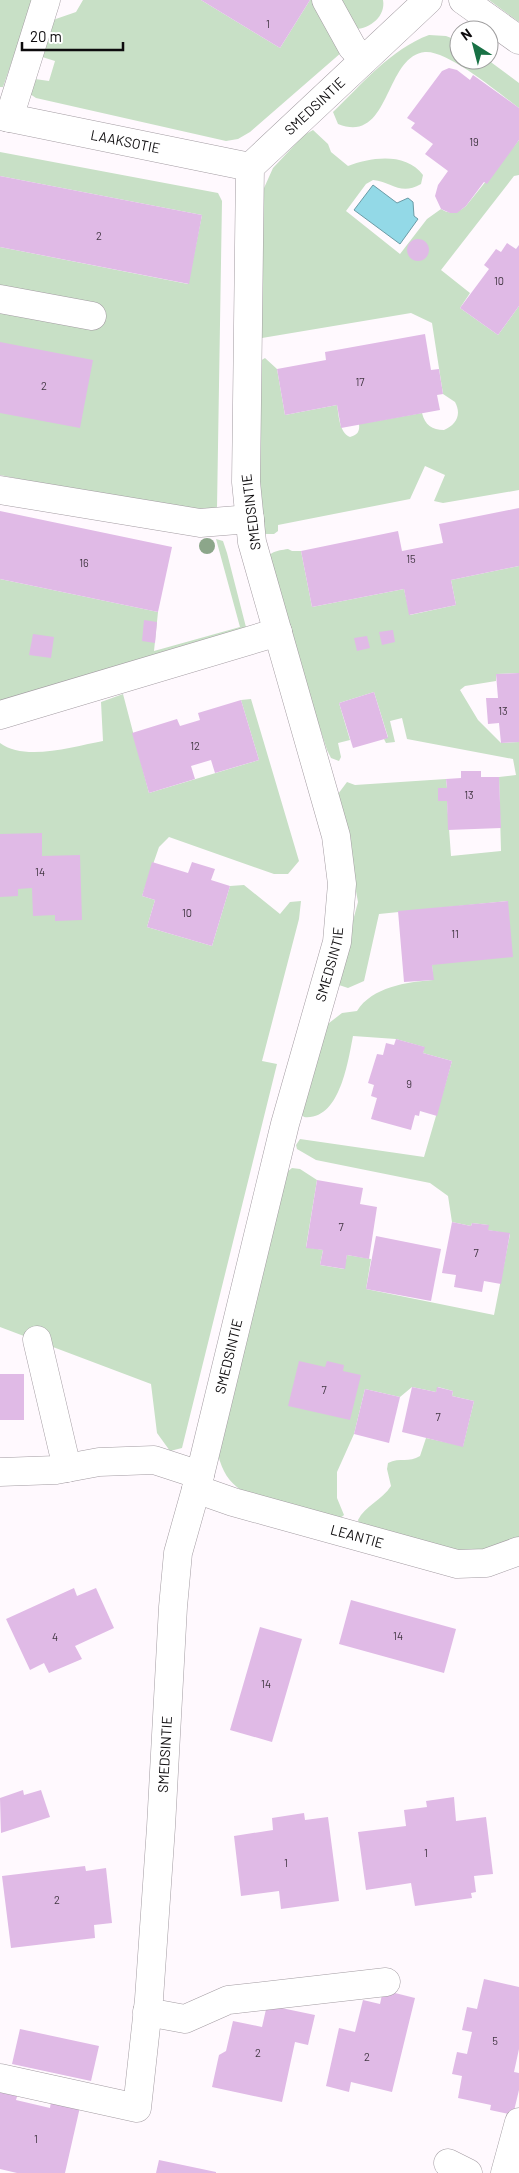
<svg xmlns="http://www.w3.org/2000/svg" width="519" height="2173" font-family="Barlow,sans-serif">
	<rect width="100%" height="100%" fill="#fff9fe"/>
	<!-- green -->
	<g fill="#c8e0c6">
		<polygon points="0,0 33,0 3,87 0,87"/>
		<polygon points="83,0 201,0 280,48 310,0 318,0 342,52 250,132 238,139 226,141 36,98 30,94 35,79 49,81 55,61 39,56 50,21 76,12"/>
		<path d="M337,0H383C386,16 370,29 355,29Z"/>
		<polygon points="489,0 519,0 519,22"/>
		<path d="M429,35L446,36L459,41V60H488L519,83V108C500,94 448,50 425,52C384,56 391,145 338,124L333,112C362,84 391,49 429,35Z"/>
		<path d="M313,130L328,144L331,152L348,166C371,157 406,152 423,175L421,184C400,196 393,182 373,180L366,184L346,211L400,254L427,219L441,209C450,215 458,213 466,206L519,140V175L514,176L441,270L470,293L460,308L498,335L519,306V490L443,503L434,501L445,475L425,466L410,499L278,525V531L274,534H265L256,520L260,361L265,358L277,369L285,415L337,405C339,416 339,432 350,437C357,435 360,432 359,424L422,413C425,425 432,430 444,430C456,425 462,415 455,402L443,394L432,323L411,313L262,338L256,331L260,197L273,168L304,135Z"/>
		<polygon points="0,152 218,193 222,201 217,508 199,516 0,475 0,307 98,323 101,305 0,288 0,247 188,284 202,215 0,176"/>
		<polygon points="216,539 223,541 227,553 248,635 0,705 0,579 158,612 154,651 240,627"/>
		<path d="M288,549L292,551H301L312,607L404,589L410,615L456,605L451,580L519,566V673L496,674V681L465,686L460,690L478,720L501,743L519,742V1538L483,1554L449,1553L360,1526L358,1520C365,1506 382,1500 391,1486L387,1469L388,1463C400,1457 409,1463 420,1456L426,1438L463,1446L474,1401L452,1396L453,1391L438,1387L436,1392L412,1387L400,1397L365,1389L354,1434L337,1472V1498L344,1515L339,1519L242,1491C228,1481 223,1472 218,1455L287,1172L292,1168L300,1169L317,1180L306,1247L323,1250L320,1265L344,1269L347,1255L371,1259L366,1289L494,1315L510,1234L488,1230V1225L472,1223L471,1226L452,1222L448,1196L430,1183L316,1160L297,1149L296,1145L300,1139L424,1157L452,1061L423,1053L424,1047L396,1039L353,1036C348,1061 340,1121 304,1117L298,1111L320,1030L342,1013L357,1011C372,987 407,982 433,980L432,965L508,901L379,914L364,981L348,988L336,984L358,902L338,794L347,782L355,785L446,779L447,788L438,789V801H447L451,856L501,851L499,777L516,775L513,759L407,739L402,718L390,721L395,742L386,743L384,739L388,737L374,692L339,703L350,740L338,743L341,757L339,761L331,758L327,750L266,563C269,551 276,551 288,549Z"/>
		<path d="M123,694L149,793L259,760L241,700L251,699L299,861L288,874H274L169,837L159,847L142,896L155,900L147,927L212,946L230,886L244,885L280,914L290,902L301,901L299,919L262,1061L277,1064L182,1448L170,1451L157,1433L151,1384L0,1327V743C25,762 75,746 103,741L101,702Z"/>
	</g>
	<!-- water -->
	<polygon fill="#93d9e7" stroke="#6b9ba6" points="373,185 397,203 408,198 413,202 414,216 418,219 400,244 354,210"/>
	<!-- building -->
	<g fill="#e0bae6">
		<polygon points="201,0 310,0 280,48"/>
		<polygon points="449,68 457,70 470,80 473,75 519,108 519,140 487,184 484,182 466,206 457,213 450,213 441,209 435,196 438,185 448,171 425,154 433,144 411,128 415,123 407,118 442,71"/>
		<polygon points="0,176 202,215 189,284 0,247"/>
		<circle cx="418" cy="250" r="11"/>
		<polygon points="507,243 516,249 519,245 519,306 498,335 460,308 489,269 484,265 496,249 501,252"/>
		<polygon points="425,334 431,370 439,369 443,394 437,395 440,410 341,428 337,405 285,415 277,369 326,360 325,352"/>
		<polygon points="0,342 93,360 80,428 0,413"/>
		<polygon points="519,508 519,566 451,580 456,605 409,615 404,589 312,607 301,551 398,531 402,551 443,543 439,524"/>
		<polygon points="0,511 172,547 158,612 0,579"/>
		<polygon points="144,620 157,622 155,643 142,641"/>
		<polygon points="393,630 395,642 382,645 379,632"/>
		<polygon points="33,634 54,637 51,658 29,655"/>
		<polygon points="367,636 370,648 357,651 354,638"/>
		<polygon points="519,673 519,742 501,743 499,723 488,724 486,698 498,698 496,674"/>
		<polygon points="374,692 388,738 353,748 339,703"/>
		<polygon points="241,700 259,760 215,773 211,760 191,766 195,779 149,793 132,733 177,719 180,726 200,720 198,713"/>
		<polygon points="461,771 481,771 481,777 499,777 501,828 448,830 447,801 438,801 438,788 447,788 446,779 461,778"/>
		<polygon points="42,833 42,856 80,855 82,920 55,921 55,915 33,916 32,888 18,889 18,896 0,897 0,834"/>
		<polygon points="152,862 188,873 192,862 215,869 211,880 230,886 212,946 147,927 155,900 142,896"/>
		<polygon points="508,901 513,957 432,965 434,980 404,982 398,911"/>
		<polygon points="396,1039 425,1047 423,1053 452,1061 437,1116 420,1111 419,1116 415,1115 411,1130 371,1119 377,1098 371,1096 374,1085 368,1083 377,1054 383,1055 386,1043 394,1045"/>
		<polygon points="317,1180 363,1188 360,1204 377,1207 369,1259 347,1255 345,1269 320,1265 323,1250 306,1248"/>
		<polygon points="452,1222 471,1226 472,1223 489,1225 488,1230 510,1233 501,1284 484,1281 482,1292 454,1287 456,1275 442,1273"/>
		<polygon points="376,1236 441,1249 431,1301 366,1289"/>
		<polygon points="299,1361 325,1367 327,1361 344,1365 343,1371 361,1375 350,1420 288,1406"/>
		<rect x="0" y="1374" width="24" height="46"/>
		<polygon points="412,1387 436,1392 437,1387 453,1391 452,1396 474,1401 463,1447 402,1432"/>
		<polygon points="365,1389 400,1397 389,1443 354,1434"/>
		<polygon points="74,1588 77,1596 96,1588 114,1628 75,1646 82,1659 49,1673 44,1663 30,1670 6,1619"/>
		<polygon points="351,1600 456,1629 444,1673 339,1644"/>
		<polygon points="260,1627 302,1639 272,1742 230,1730"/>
		<polygon points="23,1790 24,1795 41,1790 50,1817 1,1833 0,1798"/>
		<polygon points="454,1797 456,1821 486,1817 493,1874 474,1876 476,1892 471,1893 472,1898 415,1906 411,1883 366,1890 358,1832 406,1826 404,1810 427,1807 426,1801"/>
		<polygon points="304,1813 305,1820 328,1817 339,1901 281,1909 279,1891 241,1896 234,1836 273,1830 272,1818"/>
		<polygon points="85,1866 86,1871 106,1868 112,1923 94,1925 95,1938 11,1948 2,1876"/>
		<polygon points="484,1979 519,1987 519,2049 514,2072 519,2073 519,2090 513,2115 490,2110 491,2105 458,2098 462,2076 452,2074 457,2052 467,2054 472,2032 462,2030 467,2007 477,2009"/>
		<polygon points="383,1990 415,1998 392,2092 351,2082 349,2092 326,2086 339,2028 355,2032 363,2000 380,2004"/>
		<polygon points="267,2005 315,2015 308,2045 295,2042 282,2102 212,2087 219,2055 226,2051 233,2021 262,2027"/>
		<polygon points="20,2029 99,2046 91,2081 12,2064"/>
		<polygon points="0,2089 18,2093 16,2100 50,2108 51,2101 80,2107 65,2173 17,2173 0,2169"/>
		<polygon points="159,2160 216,2172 216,2173 156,2173"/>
	</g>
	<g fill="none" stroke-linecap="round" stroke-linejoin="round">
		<!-- minor casing -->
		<g stroke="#a39ca2" stroke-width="29">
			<g id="minor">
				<polyline points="326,0 352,47 364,60"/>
				<path id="s1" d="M0,116L250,167"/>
				<polyline points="9,118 46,0"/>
				<polyline points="0,299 92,316"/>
				<polyline points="0,490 200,523 250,519"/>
				<polyline points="0,715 278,632"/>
				<polyline points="37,1340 67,1468"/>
				<polyline points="0,1472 56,1470 99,1462 154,1460 200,1475"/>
				<path id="s2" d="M196,1489L233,1502L457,1564L486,1563L519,1551"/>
				<polyline points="147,2012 185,2019 228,2000 386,1982"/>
				<path id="s3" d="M0,2078L137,2108L149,1999L161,1827L173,1607L178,1553L200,1475L285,1124L337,942L342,884L336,836L252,542L246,482L250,167L428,0"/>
				<polyline points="448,2163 468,2173"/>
				<polyline points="505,2173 519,2122"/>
			</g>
		</g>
		<!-- major casing -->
		<g stroke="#a39ca2" stroke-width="29">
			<polyline id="major" points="463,0 519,40"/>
		</g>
		<!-- minor -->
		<use href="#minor" stroke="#fff" stroke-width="28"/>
		<!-- major -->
		<use href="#major" stroke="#fff" stroke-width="28"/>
	</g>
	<!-- trees -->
	<circle fill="#8ca68a" cx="207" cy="546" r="8"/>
	<g text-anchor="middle" stroke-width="4.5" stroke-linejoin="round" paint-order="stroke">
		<!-- number labels -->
		<g font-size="11" fill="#423743">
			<text x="268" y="28">1</text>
			<text x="474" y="146">19</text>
			<text x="99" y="240">2</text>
			<text x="499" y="285">10</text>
			<text x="360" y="386">17</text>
			<text x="44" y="390">2</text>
			<text x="411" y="563">15</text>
			<text x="84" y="567">16</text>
			<text x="503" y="715">13</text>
			<text x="195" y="750">12</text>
			<text x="469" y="799">13</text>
			<text x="40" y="876">14</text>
			<text x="187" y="917">10</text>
			<text x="455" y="938">11</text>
			<text x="409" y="1088">9</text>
			<text x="341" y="1231">7</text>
			<text x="476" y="1257">7</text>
			<text x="324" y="1394">7</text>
			<text x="438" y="1421">7</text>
			<text x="398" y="1640">14</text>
			<text x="55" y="1641">4</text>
			<text x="266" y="1688">14</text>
			<text x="426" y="1857">1</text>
			<text x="286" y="1867">1</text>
			<text x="57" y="1904">2</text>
			<text x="495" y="2045">5</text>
			<text x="258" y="2057">2</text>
			<text x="367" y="2061">2</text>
			<text x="36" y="2143">1</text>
		</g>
		<!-- street labels -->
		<g font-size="14" fill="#0d0b0d" stroke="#fff">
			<text dy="5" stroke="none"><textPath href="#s3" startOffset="2205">SMEDSINTIE</textPath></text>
			<text dy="5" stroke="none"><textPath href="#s1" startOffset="128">LAAKSOTIE</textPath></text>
			<text transform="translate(251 512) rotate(-97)" y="5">SMEDSINTIE</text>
			<text dy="5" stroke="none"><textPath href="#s3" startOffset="1305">SMEDSINTIE</textPath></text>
			<text dy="5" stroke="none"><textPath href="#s3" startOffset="900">SMEDSINTIE</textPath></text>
			<text dy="5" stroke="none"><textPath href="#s2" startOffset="168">LEANTIE</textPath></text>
			<text dy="5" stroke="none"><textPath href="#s3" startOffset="495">SMEDSINTIE</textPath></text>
		</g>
	</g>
	<!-- north arrow -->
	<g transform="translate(474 45) rotate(324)"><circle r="24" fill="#ffffff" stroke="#9e9d9e"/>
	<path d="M0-4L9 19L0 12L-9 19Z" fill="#187145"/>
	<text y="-8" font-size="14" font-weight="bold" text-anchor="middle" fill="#0d0b0d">N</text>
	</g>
	<!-- scale -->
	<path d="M22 42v8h101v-8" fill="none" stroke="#0d0b0d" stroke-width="2.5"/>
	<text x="30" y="42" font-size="15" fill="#0d0b0d" stroke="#ffffff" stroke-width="4" paint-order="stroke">20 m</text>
</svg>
